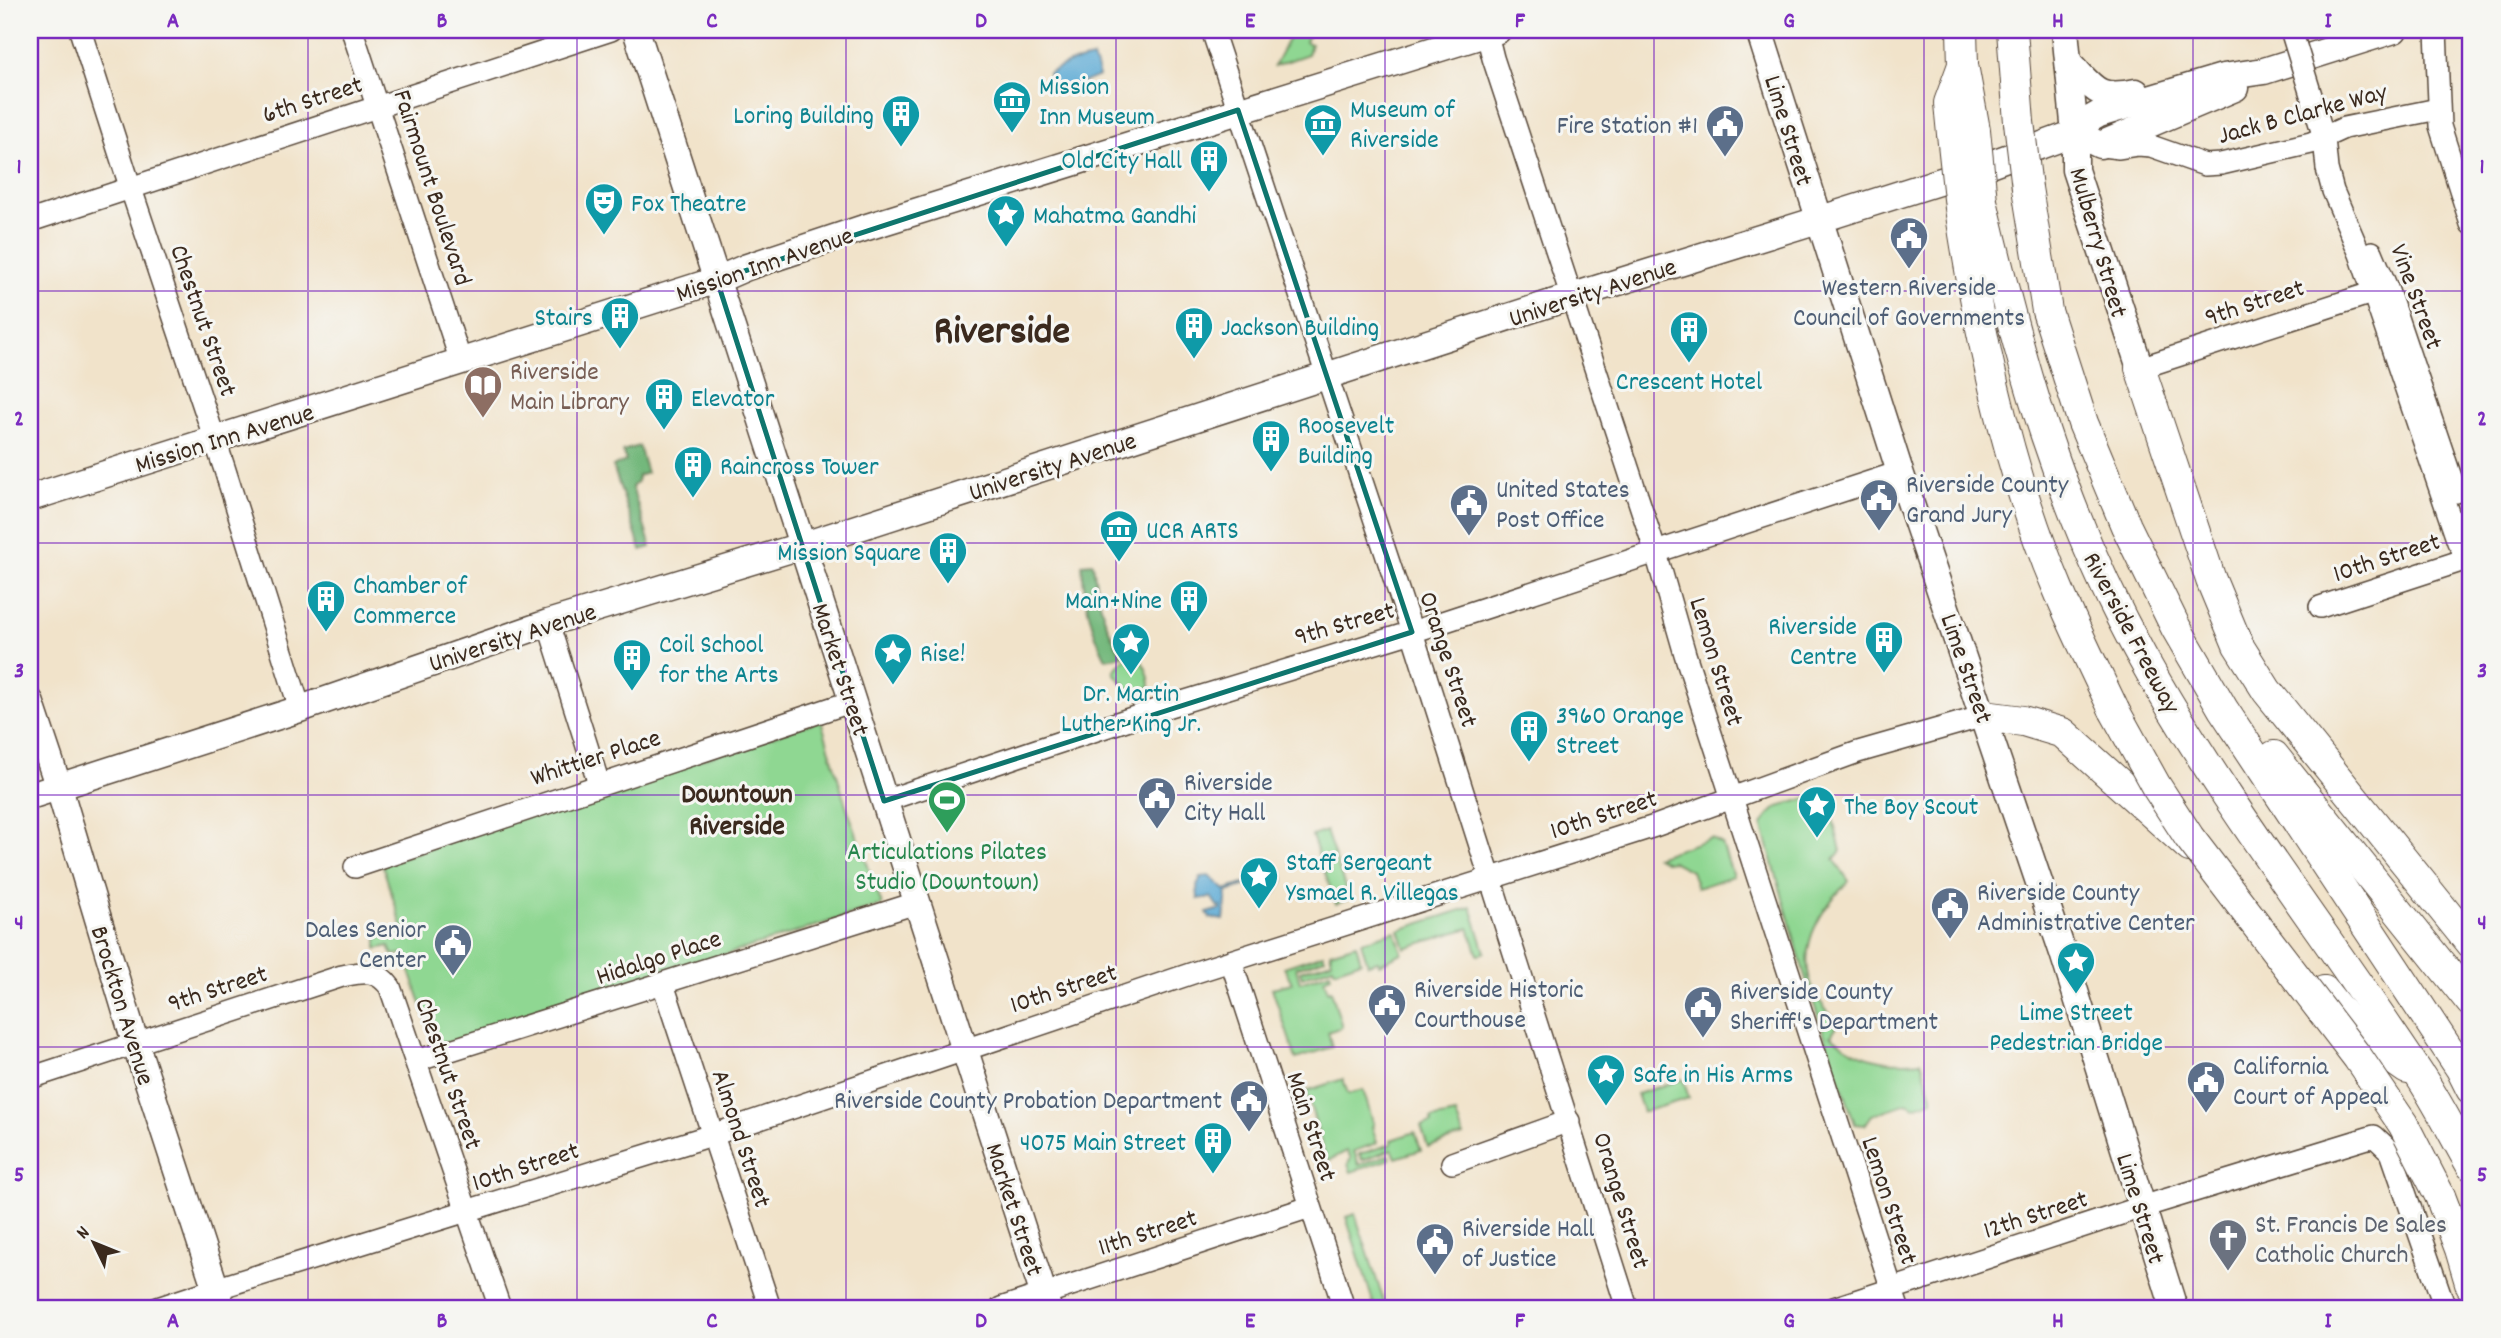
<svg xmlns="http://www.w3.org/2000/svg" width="2501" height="1338" font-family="Dekko,sans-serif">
	<rect width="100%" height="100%" fill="#f6f6f2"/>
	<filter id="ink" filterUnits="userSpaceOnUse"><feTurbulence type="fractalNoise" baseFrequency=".0143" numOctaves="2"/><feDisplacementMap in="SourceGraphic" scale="14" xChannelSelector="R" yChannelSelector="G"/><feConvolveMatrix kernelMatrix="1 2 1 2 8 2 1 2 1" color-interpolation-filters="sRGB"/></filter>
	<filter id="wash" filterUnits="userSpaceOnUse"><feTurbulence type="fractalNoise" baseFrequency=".00686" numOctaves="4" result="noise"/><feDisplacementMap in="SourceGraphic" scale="28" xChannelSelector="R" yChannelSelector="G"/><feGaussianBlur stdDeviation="1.57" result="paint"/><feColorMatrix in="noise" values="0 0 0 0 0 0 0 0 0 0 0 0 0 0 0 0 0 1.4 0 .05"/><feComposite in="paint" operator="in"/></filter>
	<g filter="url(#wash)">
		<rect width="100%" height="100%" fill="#f1e3ca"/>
		<!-- green -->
		<g fill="#8fd792" stroke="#658058" stroke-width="2">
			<polygon points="1293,30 1310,30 1306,42 1311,44 1308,54 1274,66"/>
			<path d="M1137,654C1144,664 1150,674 1150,687L1138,693L1128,689L1114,673C1117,664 1127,656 1137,654Z"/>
			<polygon points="821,720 845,802 882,905 438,1046 426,1018 404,954 393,955 389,946 377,949 377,938 403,929 382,864"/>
			<path d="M1826,792L1841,851L1834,859L1849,881C1805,924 1787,976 1839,1023L1831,1035C1856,1058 1887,1065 1921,1061L1933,1100L1914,1107L1907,1103L1872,1115L1865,1125L1855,1124L1808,987L1762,824L1775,808Z"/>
			<polygon points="1326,831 1349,899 1336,904 1312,836"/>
			<polygon points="1711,838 1722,844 1733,876 1697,888 1691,871 1672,861 1667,862 1656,857"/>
			<polygon points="1471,907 1485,952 1478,955 1469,928 1405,948 1399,930"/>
			<polygon points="1395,931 1402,953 1379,964 1378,961 1368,964 1361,942"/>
			<polygon points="1356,944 1361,961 1335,970 1333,966 1302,977 1300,971 1332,961 1330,952"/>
			<polygon points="1323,954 1325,958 1296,968 1300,982 1330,972 1331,976 1324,979 1328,991 1331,990 1342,1027 1328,1032 1332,1047 1296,1059 1272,988 1292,983 1284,967"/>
			<polygon points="1343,1079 1348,1094 1363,1090 1374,1125 1372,1126 1377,1143 1354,1151 1359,1165 1388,1155 1390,1159 1351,1172 1348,1164 1351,1158 1347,1151 1327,1161 1306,1091"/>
			<polygon points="1683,1079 1689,1098 1643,1112 1637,1094"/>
			<polygon points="1456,1114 1463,1136 1428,1147 1421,1126 1432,1123 1431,1119"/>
			<polygon points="1415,1132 1421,1150 1396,1158 1392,1149 1362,1160 1359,1154 1392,1144 1391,1140"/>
			<polygon points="1355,1214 1386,1308 1375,1308 1346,1217"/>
		</g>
		<!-- forest -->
		<g fill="#73b87c" stroke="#57714d" stroke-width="2">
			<polygon points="639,446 647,473 638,476 637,482 632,487 651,547 641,550 613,466 626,461 623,451"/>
			<path d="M1093,563C1097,597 1104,627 1123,656L1106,659C1090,628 1084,598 1082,564Z"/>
		</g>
		<!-- water -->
		<g fill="#5aa9d4" stroke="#4a6a79" stroke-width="2">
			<polygon points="1093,58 1099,76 1077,85 1053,90 1048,73 1069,63"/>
			<polygon points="1267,870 1272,870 1283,876 1284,879 1274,894 1265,889 1261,880 1227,892 1224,920 1210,918 1207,913 1221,909 1221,906 1218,907 1211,897 1198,899 1197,886 1201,877 1209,876 1225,890 1249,882"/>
		</g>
	</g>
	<g filter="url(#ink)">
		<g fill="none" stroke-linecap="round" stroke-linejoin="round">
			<!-- minor casing -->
			<g stroke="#564638" stroke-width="24">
				<g id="minor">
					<polyline points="80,30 130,186 224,467 300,709"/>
					<polyline points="352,30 461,362"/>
					<polyline points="1212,30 1412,632 1627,1308"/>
					<polyline points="1486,30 1493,58 1656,553 1685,654 1898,1308"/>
					<polyline points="2436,30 2440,126 2471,224"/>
					<polyline points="2315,108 2324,138 2327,169 2333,191 2360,254 2458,542 2471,561"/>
					<polyline points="2102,146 2119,148 2138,145 2151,146 2205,165 2221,164 2311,143 2344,128 2438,109"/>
					<polyline points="30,221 611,30"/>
					<polyline points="2372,252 2387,288 2456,492"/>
					<polyline points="2140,368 2384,289"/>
					<polyline points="2320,607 2470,558"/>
					<polyline points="548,623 599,784"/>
					<polyline points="884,801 1153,711 1412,632 1900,472"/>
					<polyline points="355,867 853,701"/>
					<polyline points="1231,961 1344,1308"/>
					<polyline points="663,984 770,1308"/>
					<polyline points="416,1061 916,903"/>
					<path d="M30,1078L342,976C363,972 376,968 390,987L500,1308"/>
					<polyline points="1452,1163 1569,1121"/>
					<polyline points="158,1308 215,1289 712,1135 1196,972 1655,826 1858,752 1984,716"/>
					<polyline points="1001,1308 1310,1207"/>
					<polyline points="1834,1308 2142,1207 2374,1136 2391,1152 2445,1308"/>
				</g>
			</g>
			<!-- major casing -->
			<g stroke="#564638" stroke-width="29">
				<g id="major">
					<polyline points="636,30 1048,1308"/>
					<polyline points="1759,30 1900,472 2063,953 2174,1308"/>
					<polyline points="2065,30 2075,133 2075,170 2140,368"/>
					<path d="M2069,63C2095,89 2096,100 2136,92"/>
					<polyline points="2075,133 2100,145 2235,88"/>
					<polyline points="30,498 717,280 747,267 867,227 1498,30"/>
					<polyline points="30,701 59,788 135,1042 222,1308"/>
					<polyline points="30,796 300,709 548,623 801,546 1570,297 1818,220 1957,176 2075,133 2087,121 2099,114 2223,77 2264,71 2394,30"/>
				</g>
			</g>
			<!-- highway casing -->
			<g stroke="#564638" stroke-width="32">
				<g id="highway">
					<polyline points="1962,30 1963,65 1975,130"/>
					<polyline points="2012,30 2019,122"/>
					<polyline points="1952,134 1949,103 1963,65"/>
					<polyline points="2027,188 2047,311 2083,423 2126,526 2176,628 2223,709 2461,1069 2471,1089"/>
					<path d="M1982,201C2020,362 2060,509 2141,655C2223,804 2329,937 2422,1079C2440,1107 2455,1137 2471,1165"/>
					<path d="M1960,208C1979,335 2008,471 2058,589C2075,630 2095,670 2114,710"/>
					<polyline points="2140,368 2211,580 2238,645 2267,691 2471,944"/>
					<polyline points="1984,716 2023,721 2063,733 2190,847"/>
					<polyline points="2274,756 2471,1002"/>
					<polyline points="2324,991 2360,1036 2407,1069"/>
					<polyline points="2440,1196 2460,1249 2471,1286"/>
				</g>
			</g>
			<!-- minor -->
			<use href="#minor" stroke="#fff" stroke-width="21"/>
			<!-- major -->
			<use href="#major" stroke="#fff" stroke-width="26"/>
			<!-- highway -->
			<use href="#highway" stroke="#fff" stroke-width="30"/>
			<!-- minor-bridge casing -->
			<g stroke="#564638" stroke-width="24" stroke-linecap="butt">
				<polyline id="minor-bridge" points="2291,30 2315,108"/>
			</g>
			<!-- highway-bridge casing -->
			<g stroke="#564638" stroke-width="32" stroke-linecap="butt">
				<g id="highway-bridge">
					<polyline points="2019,122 2027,188"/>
					<polyline points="1975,130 1982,201"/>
					<polyline points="1952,134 1960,208"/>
					<polyline points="2114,710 2156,786 2189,837 2358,1058 2403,1124 2440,1196"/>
				</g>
			</g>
			<!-- minor-bridge -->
			<use href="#minor-bridge" stroke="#fff" stroke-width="21"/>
			<!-- highway-bridge -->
			<use href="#highway-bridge" stroke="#fff" stroke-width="30"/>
		</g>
	</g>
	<!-- marked area -->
	<path fill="none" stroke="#0f766e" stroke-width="5" stroke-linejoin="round" d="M1238,110L1412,632L884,801L717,280Z"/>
	<!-- grid -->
	<path fill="none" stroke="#7b2cbf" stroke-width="2" stroke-opacity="0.55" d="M308,30V1308M577,30V1308M846,30V1308M1116,30V1308M1385,30V1308M1654,30V1308M1924,30V1308M2193,30V1308M30,291H2471M30,543H2471M30,795H2471M30,1047H2471"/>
	<!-- icons -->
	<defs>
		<g id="museum-pin" transform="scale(2.0125)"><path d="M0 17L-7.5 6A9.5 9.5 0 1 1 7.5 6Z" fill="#0f9aa8" stroke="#f6f6f2"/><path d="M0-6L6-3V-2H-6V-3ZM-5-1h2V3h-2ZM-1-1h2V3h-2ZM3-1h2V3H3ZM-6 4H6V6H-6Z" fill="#fff"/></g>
		<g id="building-pin" transform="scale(2.0125)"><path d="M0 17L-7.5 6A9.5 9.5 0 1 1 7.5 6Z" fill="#0f9aa8" stroke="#f6f6f2"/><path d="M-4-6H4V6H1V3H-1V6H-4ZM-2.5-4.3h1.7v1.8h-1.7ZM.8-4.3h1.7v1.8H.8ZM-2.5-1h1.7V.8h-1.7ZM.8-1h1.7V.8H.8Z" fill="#fff"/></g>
		<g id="civic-pin" transform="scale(2.0125)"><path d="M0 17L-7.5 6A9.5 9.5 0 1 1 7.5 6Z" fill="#5c6f8a" stroke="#f6f6f2"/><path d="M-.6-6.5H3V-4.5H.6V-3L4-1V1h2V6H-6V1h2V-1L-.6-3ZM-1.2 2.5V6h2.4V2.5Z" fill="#fff"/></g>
		<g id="theatre-pin" transform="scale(2.0125)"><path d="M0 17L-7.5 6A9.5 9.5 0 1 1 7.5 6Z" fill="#0f9aa8" stroke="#f6f6f2"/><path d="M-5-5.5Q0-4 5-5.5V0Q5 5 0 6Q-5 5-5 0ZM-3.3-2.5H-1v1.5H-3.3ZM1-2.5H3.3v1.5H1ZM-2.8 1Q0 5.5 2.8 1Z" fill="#fff"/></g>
		<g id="sight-pin" transform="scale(2.0125)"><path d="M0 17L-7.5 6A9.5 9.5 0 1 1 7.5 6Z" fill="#0f9aa8" stroke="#f6f6f2"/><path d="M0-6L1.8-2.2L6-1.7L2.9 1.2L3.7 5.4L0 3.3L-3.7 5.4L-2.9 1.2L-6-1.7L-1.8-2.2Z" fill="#fff"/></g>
		<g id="library-pin" transform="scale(2.0125)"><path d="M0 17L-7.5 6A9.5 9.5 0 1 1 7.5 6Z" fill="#8d6e63" stroke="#f6f6f2"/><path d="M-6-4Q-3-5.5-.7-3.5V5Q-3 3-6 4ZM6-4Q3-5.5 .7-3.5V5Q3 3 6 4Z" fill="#fff"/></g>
		<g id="stadium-pin" transform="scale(2.0125)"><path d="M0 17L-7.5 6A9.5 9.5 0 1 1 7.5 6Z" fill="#2e9e5b" stroke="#f6f6f2"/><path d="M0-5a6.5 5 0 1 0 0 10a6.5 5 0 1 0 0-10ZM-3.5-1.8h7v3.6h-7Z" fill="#fff"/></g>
		<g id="church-pin" transform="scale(2.0125)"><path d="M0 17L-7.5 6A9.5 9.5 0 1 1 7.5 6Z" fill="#6b7280" stroke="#f6f6f2"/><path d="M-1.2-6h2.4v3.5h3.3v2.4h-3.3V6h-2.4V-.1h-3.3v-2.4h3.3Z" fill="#fff"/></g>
	</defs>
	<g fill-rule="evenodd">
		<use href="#museum-pin" x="1012" y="100"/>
		<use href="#building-pin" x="901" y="114"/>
		<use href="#museum-pin" x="1323" y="123"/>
		<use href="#civic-pin" x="1725" y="124"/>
		<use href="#building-pin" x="1209" y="159"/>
		<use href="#theatre-pin" x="604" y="202"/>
		<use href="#sight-pin" x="1006" y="214"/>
		<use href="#civic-pin" x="1909" y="236"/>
		<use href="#building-pin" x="620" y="316"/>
		<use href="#building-pin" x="1194" y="326"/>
		<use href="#building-pin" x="1689" y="330"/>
		<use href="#library-pin" x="483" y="385"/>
		<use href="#building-pin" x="664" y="397"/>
		<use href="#building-pin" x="1271" y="439"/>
		<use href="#building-pin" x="693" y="465"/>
		<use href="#civic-pin" x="1879" y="498"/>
		<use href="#civic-pin" x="1469" y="503"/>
		<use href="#museum-pin" x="1119" y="529"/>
		<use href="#building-pin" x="948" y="551"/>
		<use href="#building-pin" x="326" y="599"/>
		<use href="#building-pin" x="1189" y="599"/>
		<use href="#building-pin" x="1884" y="640"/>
		<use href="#sight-pin" x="1131" y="642"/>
		<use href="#sight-pin" x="893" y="652"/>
		<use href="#building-pin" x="632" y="658"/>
		<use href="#building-pin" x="1529" y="729"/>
		<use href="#civic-pin" x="1157" y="796"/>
		<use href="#stadium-pin" x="947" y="800"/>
		<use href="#sight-pin" x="1817" y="805"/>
		<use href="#sight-pin" x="1259" y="876"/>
		<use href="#civic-pin" x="1950" y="906"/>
		<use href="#civic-pin" x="453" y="943"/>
		<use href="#sight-pin" x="2076" y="961"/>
		<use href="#civic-pin" x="1387" y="1003"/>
		<use href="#civic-pin" x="1703" y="1005"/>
		<use href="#sight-pin" x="1606" y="1073"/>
		<use href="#civic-pin" x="2206" y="1080"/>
		<use href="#civic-pin" x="1249" y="1099"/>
		<use href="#building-pin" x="1213" y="1141"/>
		<use href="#church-pin" x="2228" y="1238"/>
		<use href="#civic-pin" x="1435" y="1242"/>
	</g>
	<g text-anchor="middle" stroke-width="6" stroke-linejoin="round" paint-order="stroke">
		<!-- culture labels -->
		<g font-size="26" fill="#0d838f" stroke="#f6f6f2" text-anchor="start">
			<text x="1039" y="94">Mission<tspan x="1039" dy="30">Inn Museum</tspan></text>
			<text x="1350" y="117">Museum of<tspan x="1350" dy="30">Riverside</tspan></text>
			<text x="874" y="123" text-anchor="end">Loring Building</text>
			<text x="1182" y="168" text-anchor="end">Old City Hall</text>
			<text x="631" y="211">Fox Theatre</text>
			<text x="1033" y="223">Mahatma Gandhi</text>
			<text x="593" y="325" text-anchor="end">Stairs</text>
			<text x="1221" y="335">Jackson Building</text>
			<text x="1689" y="389" text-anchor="middle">Crescent Hotel</text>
			<text x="691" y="406">Elevator</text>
			<text x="1298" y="433">Roosevelt<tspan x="1298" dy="30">Building</tspan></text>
			<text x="720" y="474">Raincross Tower</text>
			<text x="1146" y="538">UCR ARTS</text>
			<text x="921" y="560" text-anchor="end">Mission Square</text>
			<text x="353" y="593">Chamber of<tspan x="353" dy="30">Commerce</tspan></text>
			<text x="1162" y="608" text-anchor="end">Main+Nine</text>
			<text x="1857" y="634" text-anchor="end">Riverside<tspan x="1857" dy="30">Centre</tspan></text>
			<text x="659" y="652">Coil School<tspan x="659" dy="30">for the Arts</tspan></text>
			<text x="920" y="661">Rise!</text>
			<text x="1131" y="701" text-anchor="middle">Dr. Martin<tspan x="1131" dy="30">Luther King Jr.</tspan></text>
			<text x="1556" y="723">3960 Orange<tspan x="1556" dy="30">Street</tspan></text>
			<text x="1844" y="814">The Boy Scout</text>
			<text x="1286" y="870">Staff Sergeant<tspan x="1286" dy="30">Ysmael R. Villegas</tspan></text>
			<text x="2076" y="1020" text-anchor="middle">Lime Street<tspan x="2076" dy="30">Pedestrian Bridge</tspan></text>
			<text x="1633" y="1082">Safe in His Arms</text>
			<text x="1186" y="1150" text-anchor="end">4075 Main Street</text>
		</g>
		<!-- street labels -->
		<g font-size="26" fill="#3b2a1e" stroke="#f6f6f2">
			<text transform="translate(312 98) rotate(-18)" y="9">6th Street</text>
			<text transform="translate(2302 112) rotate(-15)" y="9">Jack B Clarke Way</text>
			<text transform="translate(1790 130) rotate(73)" y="9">Lime Street</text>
			<text transform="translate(434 187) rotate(72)" y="9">Fairmount Boulevard</text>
			<text transform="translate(2100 242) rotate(74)" y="9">Mulberry Street</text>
			<text transform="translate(764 263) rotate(-19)" y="9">Mission Inn Avenue</text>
			<text transform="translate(1592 291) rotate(-18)" y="9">University Avenue</text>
			<text transform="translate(2418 296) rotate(70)" y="9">Vine Street</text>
			<text transform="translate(2254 301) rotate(-18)" y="9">9th Street</text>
			<text transform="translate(205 320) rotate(71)" y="9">Chestnut Street</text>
			<text transform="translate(224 437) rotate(-17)" y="9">Mission Inn Avenue</text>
			<text transform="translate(1052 465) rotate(-18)" y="9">University Avenue</text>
			<text transform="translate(2386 556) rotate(-18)" y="9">10th Street</text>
			<text transform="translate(1344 622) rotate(-16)" y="9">9th Street</text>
			<text transform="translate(2133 632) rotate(62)" y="9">Riverside Freeway</text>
			<text transform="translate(512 636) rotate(-18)" y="9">University Avenue</text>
			<text transform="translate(1450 659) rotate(72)" y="9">Orange Street</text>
			<text transform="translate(1718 661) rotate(73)" y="9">Lemon Street</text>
			<text transform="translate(1968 668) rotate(71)" y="9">Lime Street</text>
			<text transform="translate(842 669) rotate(72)" y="9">Market Street</text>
			<text transform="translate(595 756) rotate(-18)" y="9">Whittier Place</text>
			<text transform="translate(1603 813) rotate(-18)" y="9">10th Street</text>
			<text transform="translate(658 956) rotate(-18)" y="9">Hidalgo Place</text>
			<text transform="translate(217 987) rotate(-18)" y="9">9th Street</text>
			<text transform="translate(1063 987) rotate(-18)" y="9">10th Street</text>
			<text transform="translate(124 1005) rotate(73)" y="9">Brockton Avenue</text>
			<text transform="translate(450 1073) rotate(71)" y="9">Chestnut Street</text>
			<text transform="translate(1313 1126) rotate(72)" y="9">Main Street</text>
			<text transform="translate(743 1138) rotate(72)" y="9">Almond Street</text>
			<text transform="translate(525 1165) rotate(-18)" y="9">10th Street</text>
			<text transform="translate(1623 1200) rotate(73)" y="9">Orange Street</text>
			<text transform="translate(1891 1200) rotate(72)" y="9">Lemon Street</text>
			<text transform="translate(2142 1208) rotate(73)" y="9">Lime Street</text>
			<text transform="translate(1016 1209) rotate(72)" y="9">Market Street</text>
			<text transform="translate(2035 1213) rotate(-18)" y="9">12th Street</text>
			<text transform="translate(1147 1231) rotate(-18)" y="9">11th Street</text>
		</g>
		<!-- service labels -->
		<g font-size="26" fill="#4e5e75" stroke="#f6f6f2" text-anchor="start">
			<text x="1698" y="133" text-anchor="end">Fire Station #1</text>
			<text x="1909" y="295" text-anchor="middle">Western Riverside<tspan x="1909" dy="30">Council of Governments</tspan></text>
			<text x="1906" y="492">Riverside County<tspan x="1906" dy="30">Grand Jury</tspan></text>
			<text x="1496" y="497">United States<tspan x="1496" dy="30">Post Office</tspan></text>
			<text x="1184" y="790">Riverside<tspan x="1184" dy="30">City Hall</tspan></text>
			<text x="1977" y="900">Riverside County<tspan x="1977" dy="30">Administrative Center</tspan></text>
			<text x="426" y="937" text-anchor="end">Dales Senior<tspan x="426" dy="30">Center</tspan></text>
			<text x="1414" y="997">Riverside Historic<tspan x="1414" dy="30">Courthouse</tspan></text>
			<text x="1730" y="999">Riverside County<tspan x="1730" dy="30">Sheriff's Department</tspan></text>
			<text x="2233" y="1074">California<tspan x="2233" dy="30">Court of Appeal</tspan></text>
			<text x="1222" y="1108" text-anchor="end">Riverside County Probation Department</text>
			<text x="1462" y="1236">Riverside Hall<tspan x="1462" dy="30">of Justice</tspan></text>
		</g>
		<!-- education labels -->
		<g font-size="26" fill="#785e54" stroke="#f6f6f2" text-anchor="start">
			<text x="510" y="379">Riverside<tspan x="510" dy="30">Main Library</tspan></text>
		</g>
		<!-- leisure labels -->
		<g font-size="26" fill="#27864d" stroke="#f6f6f2">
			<text x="947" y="859">Articulations Pilates<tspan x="947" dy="30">Studio (Downtown)</tspan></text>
		</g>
		<!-- worship labels -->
		<g font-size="26" fill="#5b616d" stroke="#f6f6f2" text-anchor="start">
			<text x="2255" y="1232">St. Francis De Sales<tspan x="2255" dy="30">Catholic Church</tspan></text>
		</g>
		<!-- neighbourhood labels -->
		<g font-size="28" font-weight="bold" fill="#3b2a1e" stroke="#f6f6f2">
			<text x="737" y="802">Downtown<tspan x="737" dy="32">Riverside</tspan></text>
		</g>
		<!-- town labels -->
		<g font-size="40" font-weight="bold" fill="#3b2a1e" stroke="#f6f6f2">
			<text x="1002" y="342">Riverside</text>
		</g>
	</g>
	<!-- margin -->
	<rect width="2501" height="1338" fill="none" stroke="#f6f6f2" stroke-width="77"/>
	<!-- north arrow -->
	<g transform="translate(94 1243) rotate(313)" stroke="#f6f6f2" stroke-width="5" paint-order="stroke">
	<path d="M0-5L12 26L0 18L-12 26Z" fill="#3b2a1e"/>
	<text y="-10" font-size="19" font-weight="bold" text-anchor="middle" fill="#3b2a1e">N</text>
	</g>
	<rect x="38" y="38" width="2424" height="1262" fill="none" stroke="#7b2cbf" stroke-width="2.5"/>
	<g font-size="23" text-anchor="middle" font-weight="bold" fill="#7b2cbf">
		<text x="173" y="27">A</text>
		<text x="442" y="27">B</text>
		<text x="712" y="27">C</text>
		<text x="981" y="27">D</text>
		<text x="1250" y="27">E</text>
		<text x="1520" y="27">F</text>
		<text x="1789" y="27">G</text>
		<text x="2058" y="27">H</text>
		<text x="2328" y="27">I</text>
		<text x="19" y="173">1</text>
		<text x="2482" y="173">1</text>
		<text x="19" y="425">2</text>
		<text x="2482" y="425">2</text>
		<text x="19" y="677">3</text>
		<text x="2482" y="677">3</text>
		<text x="19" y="929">4</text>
		<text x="2482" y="929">4</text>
		<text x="19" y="1181">5</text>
		<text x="2482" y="1181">5</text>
		<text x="173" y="1327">A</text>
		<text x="442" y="1327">B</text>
		<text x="712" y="1327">C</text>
		<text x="981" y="1327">D</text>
		<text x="1250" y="1327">E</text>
		<text x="1520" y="1327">F</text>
		<text x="1789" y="1327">G</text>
		<text x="2058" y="1327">H</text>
		<text x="2328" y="1327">I</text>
	</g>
</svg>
